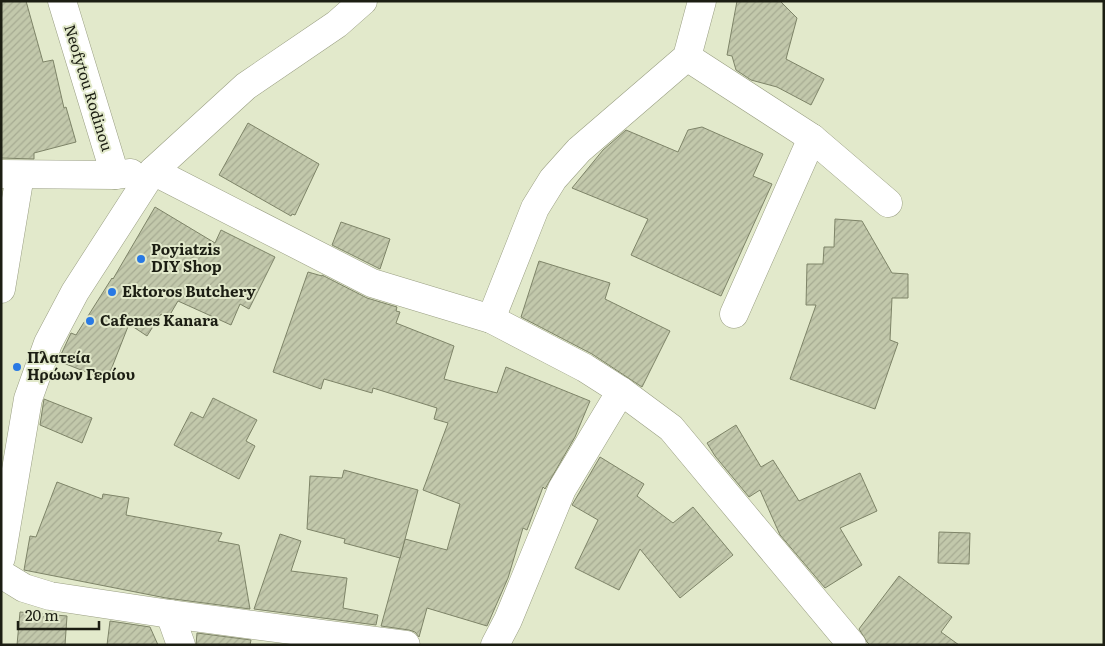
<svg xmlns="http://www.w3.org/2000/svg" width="1105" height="646" font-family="Literata,serif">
	<defs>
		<pattern id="building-hatch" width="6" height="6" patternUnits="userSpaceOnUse" patternTransform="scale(1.25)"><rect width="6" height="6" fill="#c2c8ab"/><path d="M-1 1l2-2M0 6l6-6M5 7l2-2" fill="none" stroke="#a6ab92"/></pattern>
	</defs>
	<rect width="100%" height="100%" fill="#e2e9cb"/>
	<!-- building -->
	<g fill="url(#building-hatch)" stroke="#7e8468">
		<polygon points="1,1 26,1 43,62 53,60 64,108 66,107 76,142 34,153 34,159 1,158"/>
		<polygon points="737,1 780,1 797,18 786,59 824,79 811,105 777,87 751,80 736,70 732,56 727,55"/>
		<polygon points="248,123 319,164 295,215 292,214 291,216 219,175"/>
		<polygon points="702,127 763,154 753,176 772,184 721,296 631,255 648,219 572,188 603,150 626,130 678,152 688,130"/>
		<polygon points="155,207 215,243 221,230 275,257 249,309 240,304 231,325 178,301 168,318 161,314 147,336 129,324 107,380 58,361 71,333 76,335 112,278 113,279"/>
		<polygon points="835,219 862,221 892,273 908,274 908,298 892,298 890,340 898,343 875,409 790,379 816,305 806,305 807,264 823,264 824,247 834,247"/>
		<polygon points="341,222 390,239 380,269 332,245"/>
		<polygon points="539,261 610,283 605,299 670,331 642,387 592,354 521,317"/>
		<polygon points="308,272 322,276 322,275 367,298 397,307 396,311 400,312 396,323 454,346 444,379 497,393 506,367 590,401 575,437 545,489 543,487 527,530 523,528 508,578 487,626 427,608 419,637 415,632 409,630 381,626 405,539 447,550 460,504 423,490 448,423 434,419 437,408 373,388 372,393 324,379 321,389 273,372"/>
		<polygon points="213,398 257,420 246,441 255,446 239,479 174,445 191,412 203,418"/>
		<polygon points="44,399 92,418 82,443 40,425"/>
		<polygon points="736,425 761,467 773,460 799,501 860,473 877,511 840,528 862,565 825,588 780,535 760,490 749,497 715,456 707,443"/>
		<polygon points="600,457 644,484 637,496 673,523 693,507 733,555 680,598 640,549 619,590 575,568 598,520 572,505"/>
		<polygon points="344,470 418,490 400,558 344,543 345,539 307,529 310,476 342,478"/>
		<polygon points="57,482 102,499 103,494 129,498 126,515 222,533 218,541 239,545 250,609 166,598 24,570 30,536 36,537"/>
		<polygon points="939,532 970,533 969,564 938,563"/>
		<polygon points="280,534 301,541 291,571 347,578 343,608 378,615 376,625 254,609"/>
		<polygon points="899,576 952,617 941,632 959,645 870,645 867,642 859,629"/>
		<polygon points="20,612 67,616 65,645 17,645"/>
		<polygon points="110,621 150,627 158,645 107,645"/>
		<polygon points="197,633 251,640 250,645 196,645"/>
	</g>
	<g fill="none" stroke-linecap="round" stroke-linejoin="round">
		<!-- minor casing -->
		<g stroke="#9a9f83" stroke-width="29">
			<g id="minor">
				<polyline points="62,1 115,175"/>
				<polyline points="687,57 812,138 888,203"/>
				<polyline points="153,171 372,283 491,319 585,368 621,391 671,428 852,645"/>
				<polyline points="1,174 115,175 131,173"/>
				<polyline points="1,289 20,175"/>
				<polyline points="734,314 812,138"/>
				<polyline points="491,319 535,208 553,179 579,150 687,57 702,1"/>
				<polyline points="1,558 28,399 48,343 75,292 153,171 246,86 337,24 363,1"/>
				<polyline points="170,614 181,645"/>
				<polyline points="495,645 508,620 562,489 621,391"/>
			</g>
		</g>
		<!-- secondary casing -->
		<g stroke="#9a9f83" stroke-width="29">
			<polyline id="secondary" points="1,574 24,588 50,596 170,614 406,645"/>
		</g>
		<!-- minor -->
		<use href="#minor" stroke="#fff" stroke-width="28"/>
		<!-- secondary -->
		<use href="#secondary" stroke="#fff" stroke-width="28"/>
	</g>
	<!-- markers -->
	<g fill="#2879e4" stroke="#e2e9cb" stroke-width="2">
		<circle cx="141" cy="259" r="5"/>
		<circle cx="112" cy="292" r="5"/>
		<circle cx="90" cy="321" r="5"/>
		<circle cx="17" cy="367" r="5"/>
	</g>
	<g text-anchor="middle" stroke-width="4" stroke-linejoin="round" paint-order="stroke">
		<!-- street labels -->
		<g font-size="15" fill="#1c1e13" stroke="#e2e9cb">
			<text transform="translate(88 88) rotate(73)" y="5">Neofytou Rodinou</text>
		</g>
		<!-- poi labels -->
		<g font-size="15" font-weight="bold" fill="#1c1e13" stroke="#e2e9cb" text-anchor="start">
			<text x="151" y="255">Poyiatzis<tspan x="151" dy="17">DIY Shop</tspan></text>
			<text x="122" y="297">Ektoros Butchery</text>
			<text x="100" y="326">Cafenes Kanara</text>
			<text x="27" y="363">Πλατεία<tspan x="27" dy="17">Ηρώων Γερίου</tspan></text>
		</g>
	</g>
	<!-- border -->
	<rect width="1105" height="646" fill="none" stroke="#1c1e13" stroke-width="5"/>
	<!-- scale -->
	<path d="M18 621v8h81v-8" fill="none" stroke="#1c1e13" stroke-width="2.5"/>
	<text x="25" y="621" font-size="15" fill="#1c1e13" stroke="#e2e9cb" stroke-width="4" paint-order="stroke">20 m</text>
</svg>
